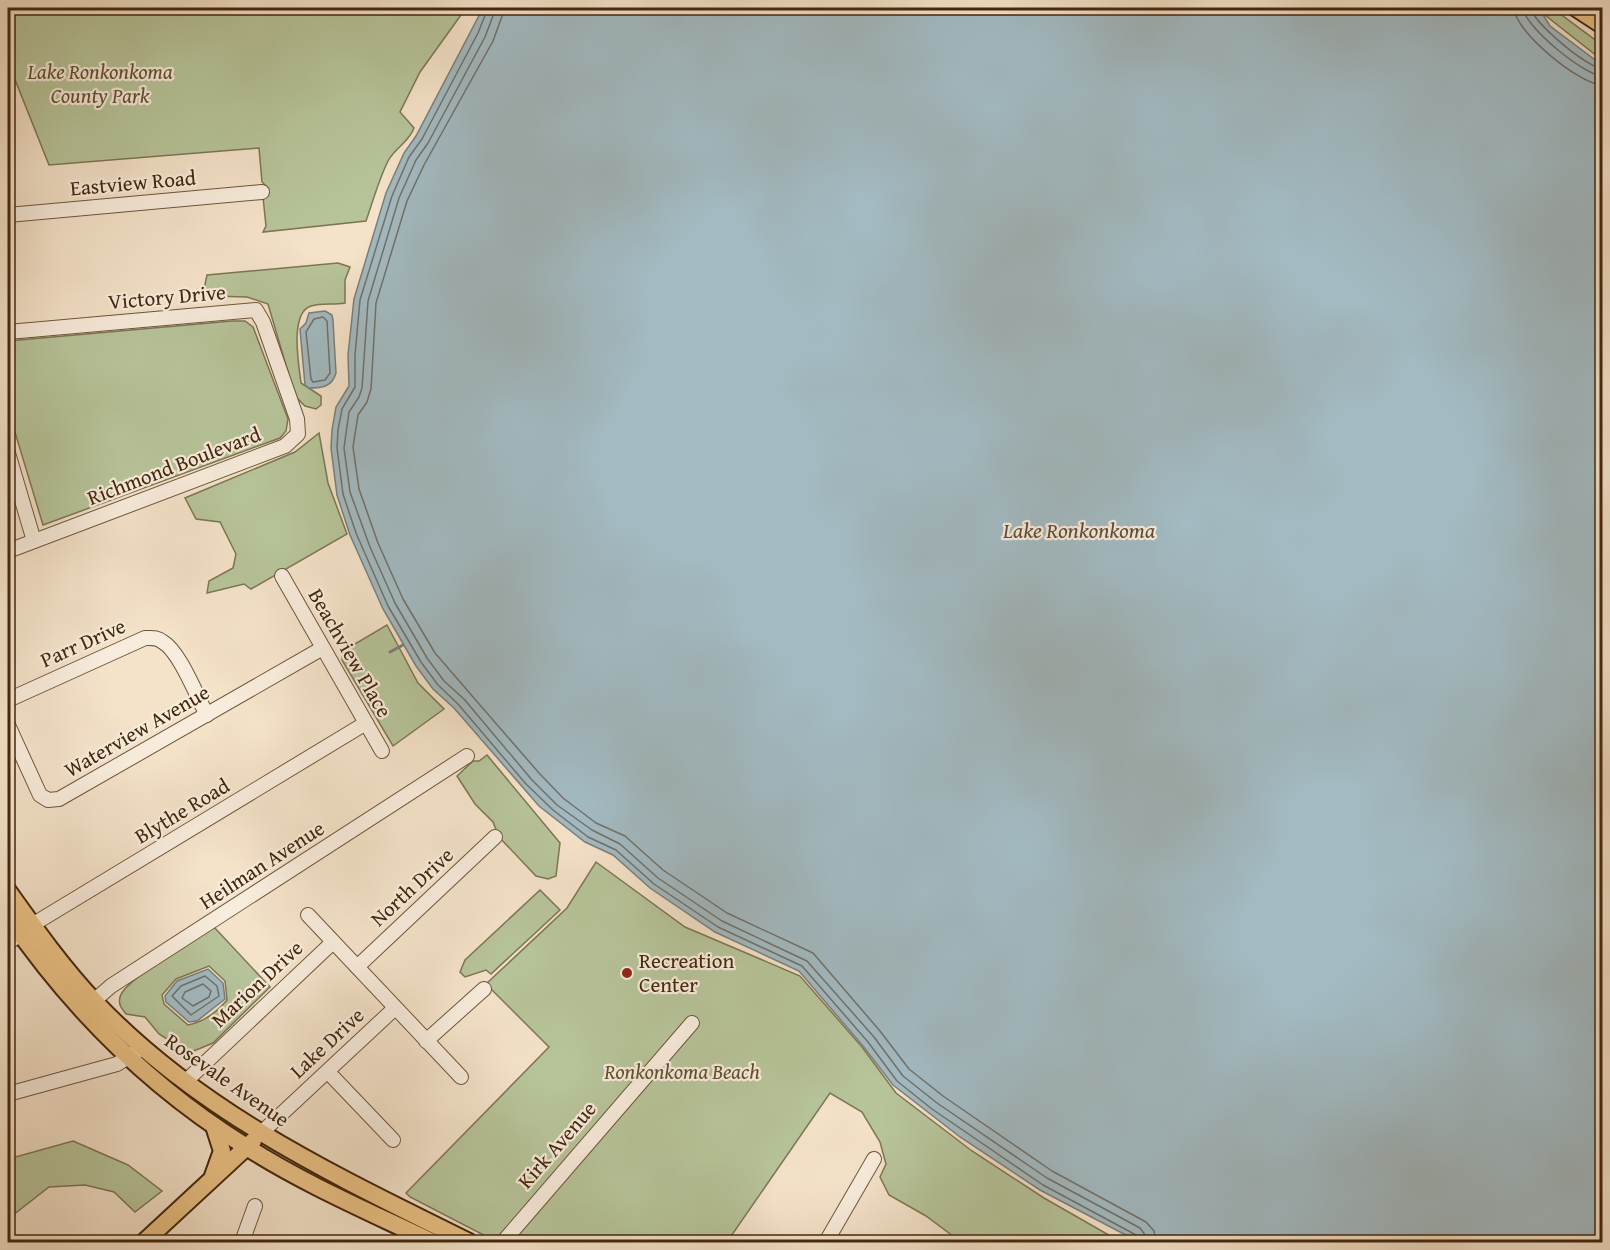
<svg xmlns="http://www.w3.org/2000/svg" width="1610" height="1250" font-family="'Gentium Book Plus',serif">
	<rect width="100%" height="100%" fill="#f4e2c9"/>
	<filter id="stains"><feTurbulence type="fractalNoise" baseFrequency=".00333" numOctaves="4"/><feColorMatrix values="0 0 0 0 .2 0 0 0 0 .09 0 0 0 0 .02 0 0 0 .5 -.17"/></filter>
	<radialGradient id="worn" r=".72"><stop offset=".6" stop-color="#630" stop-opacity="0"/><stop offset="1" stop-color="#630" stop-opacity=".3"/></radialGradient>
	<!-- green -->
	<g fill="#b7c49a" stroke="#7d7654" stroke-width="1.5" fill-rule="evenodd">
		<path d="M8,8H466L420,72L400,112L414,128C409,142 395,148 388,161C379,179 373,201 366,221L263,232L266,226L263,197L269,189L262,182L259,148L49,165L8,62Z"/>
		<polygon points="1536,8 1552,8 1602,45 1602,60"/>
		<path d="M338,263L350,267L345,280V303C334,305 322,303 311,306C289,313 299,366 301,383L321,396V405L316,409L305,406L295,396L268,304L247,297L209,296L204,289L207,275Z"/>
		<polygon points="232,321 245,321 253,327 288,419 286,431 280,438 43,525 8,409 8,341"/>
		<polygon points="319,433 328,483 347,534 251,589 244,584 207,593 209,581 233,568 236,554 220,522 196,519 185,498 295,452"/>
		<polygon points="387,625 418,683 444,709 393,746 342,660 343,651"/>
		<polygon points="487,755 560,843 556,876 548,879 536,876 499,837 493,822 475,804 457,776 473,761 479,761"/>
		<polygon points="596,862 685,927 800,976 862,1047 896,1093 972,1151 1044,1198 1121,1242 1094,1242 1079,1236 1059,1237 1057,1242 961,1242 926,1216 889,1195 880,1177 886,1164 880,1142 862,1112 830,1093 727,1242 497,1242 410,1197 406,1193 549,1047 486,984 567,908"/>
		<polygon points="540,890 560,910 491,974 486,970 465,977 460,972 465,960"/>
		<path d="M213,926L270,987L213,1043L189,1053L159,1034L145,1017L126,1014C122,1009 118,1005 120,997C124,980 196,938 213,926ZM209,966L225,981L227,1000C217,1012 203,1022 188,1025L164,1004L162,995L176,979Z"/>
		<polygon points="73,1141 128,1165 162,1191 135,1212 114,1192 85,1185 49,1187 8,1219 8,1159"/>
	</g>
	<!-- water -->
	<g fill="#a2bac2" stroke="#7c7f7a" stroke-width="1.5">
		<polygon points="483,8 1532,8 1542,13 1550,26 1602,65 1602,1242 1139,1242 1040,1190 960,1137 893,1085 863,1046 799,971 715,932 650,888 613,855 585,842 539,806 454,708 433,689 416,666 383,609 350,535 337,495 331,448 332,430 336,407 349,386 348,355 354,299 386,193 404,153 416,136"/>
		<path d="M325,311L332,315L333,320L336,373C332,387 322,388 309,388L305,385L300,329L306,323L309,313Z"/>
		<polygon points="208,969 223,983 225,999 197,1021 189,1022 166,1002 165,996 177,981"/>
	</g>
	<g fill="none" stroke-linecap="round" stroke-linejoin="round">
		<!-- shore -->
		<g stroke="#727068" stroke-width="1.5">
			<polyline points="488,8 478,33 422,139 409,157 392,196 360,300 355,355 355,387 342,409 338,430 337,448 343,494 356,533 388,606 421,662 438,685 458,704 526,784 553,810 588,837 616,850 654,884 718,927 802,966 868,1042 897,1081 932,1109 1043,1185 1136,1235 1139,1242"/>
			<polyline points="496,8 485,37 428,143 416,160 399,198 368,301 362,388 359,397 349,412 344,448 350,492 370,547 395,603 427,658 444,681 464,699 532,780 557,805 592,830 620,844 658,878 722,921 807,961 874,1037 903,1076 937,1103 1047,1178 1140,1228 1145,1235 1147,1242"/>
			<polyline points="505,8 493,41 424,165 407,201 376,303 371,389 367,402 358,415 353,447 359,489 378,543 403,599 435,653 539,773 563,798 596,823 625,836 663,870 727,913 813,953 880,1031 909,1069 943,1096 1052,1171 1146,1222 1154,1231 1156,1242"/>
			<path d="M1514,8C1515,32 1579,84 1602,85"/>
			<path d="M1523,8C1525,27 1584,75 1602,76"/>
			<path d="M1531,8C1533,23 1587,67 1602,69"/>
			<polygon points="323,317 327,321 330,373 325,380 313,382 311,379 306,332 314,319"/>
			<polygon points="205,976 217,986 219,996 191,1015 172,996 181,986"/>
			<polygon points="203,984 211,991 209,997 193,1006 182,998 185,992"/>
		</g>
		<!-- stream -->
		<polyline stroke="#7c7f7a" stroke-width="3" points="390,652 403,645"/>
		<!-- minor casing -->
		<g stroke="#6f563c" stroke-width="16">
			<g id="minor">
				<polyline points="8,215 262,192"/>
				<polyline points="8,332 256,310 263,322 297,419 298,434 285,446 8,551"/>
				<polyline points="8,453 34,541"/>
				<polyline points="282,576 382,751"/>
				<path d="M8,700L145,638C152,638 157,637 163,642C180,652 197,697 207,715"/>
				<polyline points="8,725 40,795 48,800 59,799 321,649"/>
				<polyline points="308,915 461,1077"/>
				<polyline points="8,943 32,925 366,723"/>
				<polyline points="357,967 495,837"/>
				<polyline points="88,1006 111,986 467,756"/>
				<polyline points="426,1041 484,989"/>
				<polyline points="328,1072 393,1140"/>
				<polyline points="185,1082 333,942"/>
				<polyline points="8,1094 117,1064 136,1052"/>
				<polyline points="260,1134 395,1008"/>
				<polyline points="242,1242 255,1206"/>
				<polyline points="503,1242 692,1023"/>
				<polyline points="826,1242 874,1159"/>
			</g>
		</g>
		<!-- major casing -->
		<g stroke="#43270d" stroke-width="20">
			<g id="major">
				<polyline points="1576,8 1602,25"/>
				<path d="M8,891C35,929 63,968 95,1002C200,1113 336,1176 469,1242"/>
				<path d="M8,916C71,1008 150,1087 245,1146C304,1184 370,1212 432,1242"/>
				<polyline points="213,1176 222,1151 214,1126"/>
				<polyline points="144,1242 253,1141"/>
			</g>
		</g>
		<!-- minor -->
		<use href="#minor" stroke="#f8ecdc" stroke-width="14"/>
		<!-- major -->
		<use href="#major" stroke="#eac184" stroke-width="16"/>
	</g>
	<!-- markers -->
	<circle fill="#8f2418" stroke="#f8ecdc" stroke-width="2" cx="627" cy="973" r="6"/>
	<g text-anchor="middle" stroke-width="4.5" stroke-linejoin="round" paint-order="stroke">
		<!-- park labels -->
		<g font-size="21" font-style="italic" fill="#604e30" stroke="#f8ecdc">
			<text x="100" y="79">Lake Ronkonkoma<tspan x="100" dy="24">County Park</tspan></text>
			<text x="682" y="1079">Ronkonkoma Beach</text>
		</g>
		<!-- street labels -->
		<g font-size="21" fill="#43270d" stroke="#f8ecdc">
			<text transform="translate(133 183) rotate(-5)" y="7">Eastview Road</text>
			<text transform="translate(167 297) rotate(-5)" y="7">Victory Drive</text>
			<text transform="translate(174 466) rotate(-21)" y="7">Richmond Boulevard</text>
			<text transform="translate(83 643) rotate(-24)" y="7">Parr Drive</text>
			<text transform="translate(350 653) rotate(60)" y="7">Beachview Place</text>
			<text transform="translate(137 731) rotate(-30)" y="7">Waterview Avenue</text>
			<text transform="translate(182 811) rotate(-31)" y="7">Blythe Road</text>
			<text transform="translate(262 865) rotate(-33)" y="7">Heilman Avenue</text>
			<text transform="translate(412 887) rotate(-43)" y="7">North Drive</text>
			<text transform="translate(257 984) rotate(-43)" y="7">Marion Drive</text>
			<text transform="translate(327 1043) rotate(-43)" y="7">Lake Drive</text>
			<text transform="translate(227 1080) rotate(35)" y="7">Rosevale Avenue</text>
			<text transform="translate(557 1145) rotate(-49)" y="7">Kirk Avenue</text>
		</g>
		<!-- poi labels -->
		<g font-size="21" fill="#43270d" stroke="#f8ecdc" text-anchor="start">
			<text x="639" y="968">Recreation<tspan x="639" dy="24">Center</tspan></text>
		</g>
		<!-- water labels -->
		<g font-size="22" font-style="italic" fill="#5b4c3a" stroke="#f8ecdc">
			<text x="1079" y="538">Lake Ronkonkoma</text>
		</g>
	</g>
	<!-- margin -->
	<rect width="1610" height="1250" fill="none" stroke="#f4e2c9" stroke-width="30"/>
	<rect x="9" y="9" width="1592" height="1232" fill="none" stroke="#43270d" stroke-width="3"/>
	<rect x="15" y="15" width="1580" height="1220" fill="none" stroke="#43270d" stroke-width="1.5"/>
	<rect width="100%" height="100%" filter="url(#stains)"/>
	<rect width="100%" height="100%" fill="url(#worn)"/>
</svg>
